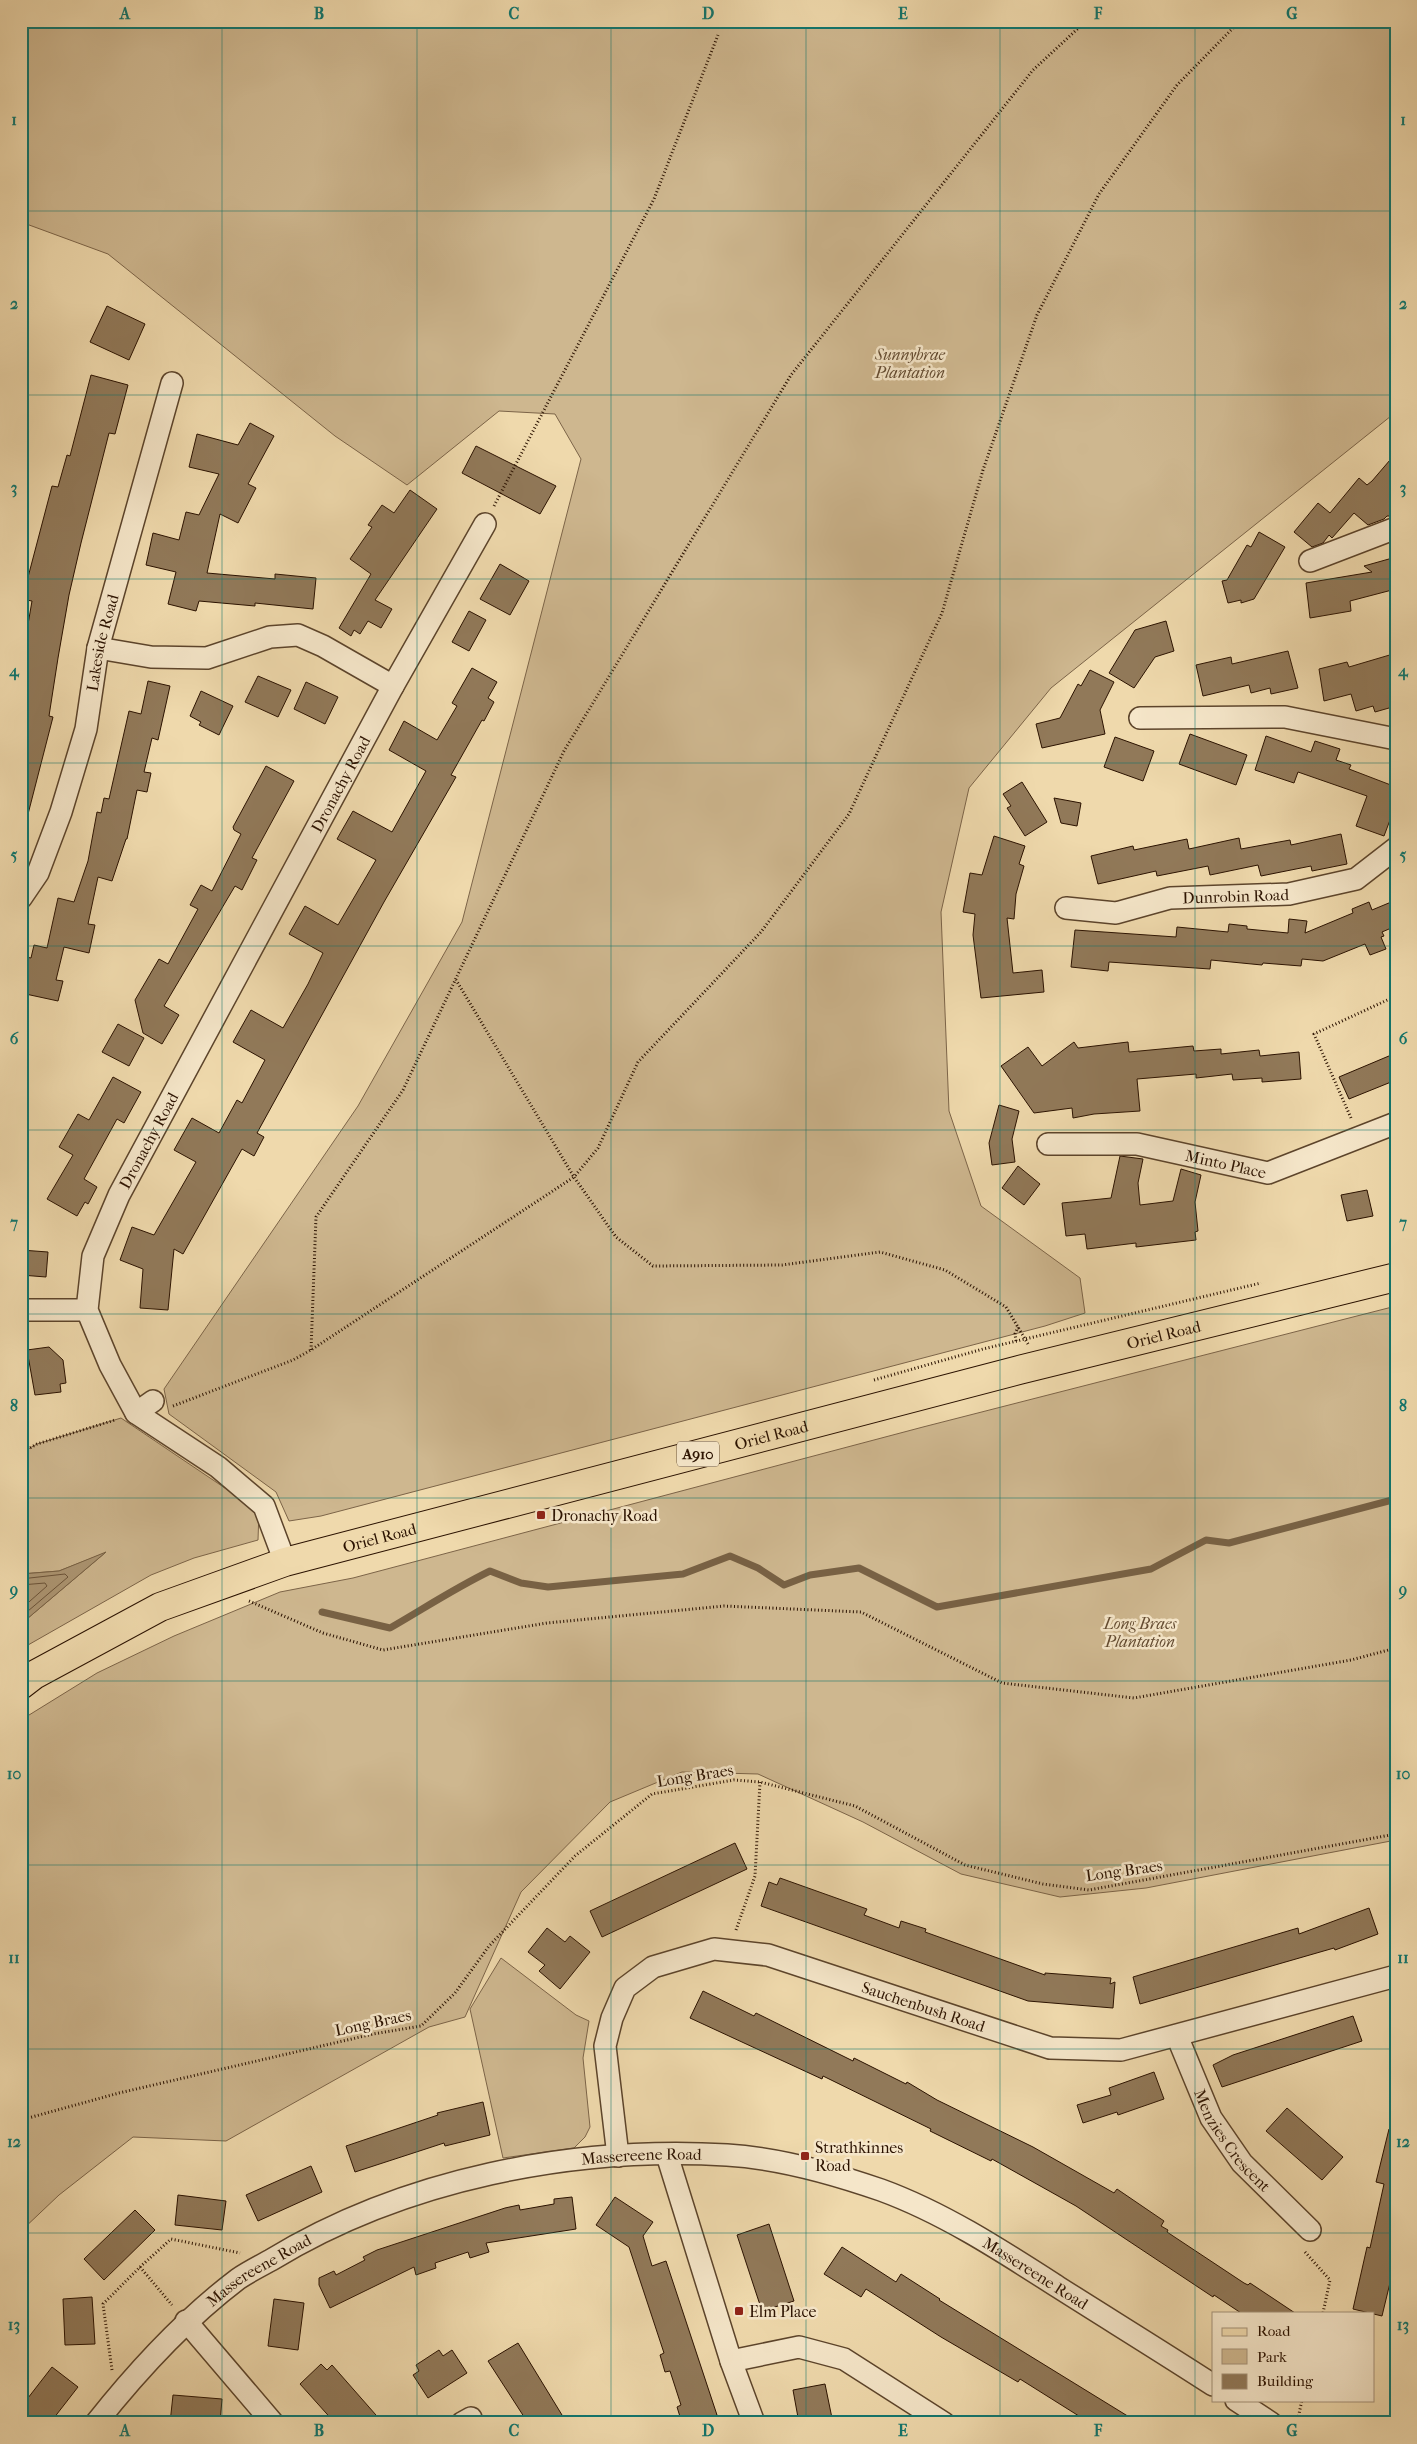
<svg xmlns="http://www.w3.org/2000/svg" width="1417" height="2444" font-family="'IM FELL French Canon',serif">
	<rect width="100%" height="100%" fill="#efd9ac"/>
	<filter id="stains"><feTurbulence type="fractalNoise" baseFrequency=".004" numOctaves="4"/><feColorMatrix values="0 0 0 0 .2 0 0 0 0 .09 0 0 0 0 .02 0 0 0 .5 -.17"/></filter>
	<radialGradient id="worn" r=".72"><stop offset=".6" stop-color="#630" stop-opacity="0"/><stop offset="1" stop-color="#630" stop-opacity=".3"/></radialGradient>
	<!-- green -->
	<g fill="#ceb78f" stroke="#7c6448">
		<polygon points="43,21 1396,21 1396,412 1051,688 969,788 941,912 949,1111 981,1206 1080,1278 1085,1313 1045,1326 321,1516 289,1521 276,1492 169,1414 164,1389 358,1106 462,922 581,459 555,414 499,411 407,485 335,436 108,254 21,222 21,28"/>
		<polygon points="1396,1306 1396,1840 1146,1888 1060,1897 961,1874 863,1822 758,1774 682,1772 610,1802 521,1892 465,2017 429,2027 226,2141 133,2137 59,2195 21,2231 21,1720 97,1673 174,1636 280,1592 353,1578 923,1427"/>
		<polygon points="121,1418 259,1511 258,1540 194,1558 151,1575 21,1649 21,1624 105,1553 59,1571 21,1574 21,1453 37,1444"/>
		<polygon points="501,1958 576,2015 589,2021 583,2058 590,2127 585,2137 574,2148 503,2158 470,2009"/>
	</g>
	<!-- water -->
	<polygon fill="#ac9572" stroke="#786144" points="106,1552 21,1624 21,1574 59,1571"/>
	<g fill="none" stroke-linecap="round" stroke-linejoin="round">
		<!-- shore -->
		<g stroke="#6c5439" stroke-width="1">
			<polyline points="21,1579 65,1574 68,1577 21,1617"/>
			<polyline points="21,1585 45,1583 47,1586 21,1609"/>
		</g>
		<!-- stream -->
		<path stroke="#786144" stroke-width="7" d="M322,1612L390,1628C423,1609 455,1588 490,1571L521,1583L548,1587L683,1574L730,1556L758,1568L784,1585L810,1575L859,1568L937,1607L1151,1569L1206,1540L1229,1543L1396,1499"/>
	</g>
	<!-- building -->
	<g fill="#917959" stroke="#2b1200">
		<polygon points="107,306 145,324 129,360 90,342"/>
		<polygon points="91,375 128,385 115,434 109,433 81,543 69,595 58,658 49,716 53,717 27,818 21,817 21,636 26,636 32,601 21,599 21,592 23,580 27,581 52,486 58,487 67,455 70,456"/>
		<polygon points="250,423 274,436 248,484 256,488 238,523 220,514 207,573 275,579 275,574 316,578 313,609 255,603 255,606 199,601 196,611 168,604 176,572 146,565 153,533 179,540 186,512 199,515 219,474 189,467 197,434 238,445"/>
		<polygon points="476,446 556,486 540,514 462,473"/>
		<polygon points="1396,453 1396,516 1387,516 1384,519 1368,525 1354,513 1332,538 1329,535 1323,543 1312,547 1294,532 1318,503 1330,513 1359,478 1367,485 1372,481"/>
		<polygon points="410,490 437,509 375,600 392,609 381,628 368,621 360,634 354,630 351,636 339,628 371,574 350,559 372,527 368,525 382,505 394,513"/>
		<polygon points="1259,532 1285,547 1254,599 1241,603 1241,600 1228,603 1222,581 1227,580 1247,545 1251,547"/>
		<polygon points="1396,557 1396,593 1392,590 1350,601 1351,611 1310,618 1306,583 1372,572 1364,566"/>
		<polygon points="500,564 529,581 510,615 480,599"/>
		<polygon points="469,611 486,620 469,651 452,642"/>
		<polygon points="1166,621 1174,651 1155,657 1134,688 1109,673 1135,630"/>
		<polygon points="1288,651 1298,688 1271,694 1270,688 1251,693 1249,685 1203,696 1196,665 1231,657 1232,664"/>
		<polygon points="1393,654 1396,668 1396,706 1375,712 1373,706 1356,711 1351,694 1324,701 1319,669 1347,662 1349,667"/>
		<polygon points="472,668 497,682 488,698 494,702 484,721 482,720 451,775 456,777 384,902 257,1133 264,1137 254,1156 242,1149 183,1254 174,1249 168,1310 140,1308 143,1269 120,1260 132,1227 154,1235 196,1162 174,1150 192,1118 219,1133 237,1100 242,1103 265,1060 233,1042 251,1010 283,1028 308,984 323,953 289,934 305,906 338,925 376,860 337,839 353,811 392,832 426,771 389,750 404,721 437,740 457,706 452,703"/>
		<polygon points="1090,670 1114,682 1100,710 1105,734 1042,748 1036,724 1060,718 1078,684 1081,686"/>
		<polygon points="258,676 291,690 278,717 245,702"/>
		<polygon points="148,681 170,686 158,740 152,738 144,772 151,773 147,792 137,790 127,839 126,839 112,881 98,877 88,924 95,925 89,953 64,947 56,980 63,981 58,1001 21,993 21,956 31,958 34,945 47,948 58,898 74,902 88,861 97,812 101,813 104,798 109,799 129,711 141,714"/>
		<polygon points="306,682 338,697 325,724 294,709"/>
		<polygon points="201,691 233,706 219,735 199,725 201,722 190,716"/>
		<polygon points="1190,734 1247,755 1236,785 1179,764"/>
		<polygon points="1266,736 1311,752 1315,741 1340,749 1336,760 1351,765 1349,769 1396,787 1396,804 1384,836 1356,826 1367,796 1298,772 1294,783 1255,770"/>
		<polygon points="1115,737 1154,751 1143,781 1104,767"/>
		<polygon points="266,766 294,781 252,858 257,860 242,890 235,886 164,1006 179,1015 162,1044 143,1033 135,1000 159,959 168,964 198,909 190,905 201,885 212,891 241,834 234,830 233,827"/>
		<polygon points="1022,782 1047,822 1025,836 1007,808 1011,806 1003,794"/>
		<polygon points="1054,798 1081,803 1077,826 1061,823"/>
		<polygon points="1341,834 1347,864 1312,871 1311,866 1261,876 1258,865 1210,875 1208,866 1157,876 1156,871 1098,884 1091,856 1133,846 1134,850 1187,839 1189,849 1239,838 1241,849 1290,840 1291,845"/>
		<polygon points="994,836 1025,846 1019,864 1024,866 1016,894 1014,919 1007,918 1013,973 1042,970 1044,992 981,998 973,935 975,914 963,912 970,873 982,875"/>
		<polygon points="1396,900 1396,926 1382,932 1384,936 1381,937 1386,949 1370,955 1365,944 1323,961 1302,959 1301,966 1263,963 1262,965 1211,960 1210,969 1109,962 1108,971 1071,967 1075,930 1176,937 1177,927 1228,932 1229,924 1247,926 1247,929 1288,933 1289,919 1307,921 1305,933 1353,913 1352,909 1369,902 1372,910"/>
		<polygon points="118,1024 144,1038 129,1066 102,1052"/>
		<polygon points="1074,1042 1078,1048 1128,1042 1129,1052 1193,1046 1194,1051 1221,1049 1221,1054 1259,1050 1260,1056 1299,1052 1301,1079 1262,1082 1262,1078 1233,1080 1232,1074 1196,1078 1196,1074 1137,1079 1140,1111 1094,1114 1073,1118 1072,1108 1034,1113 1001,1066 1028,1047 1042,1066"/>
		<polygon points="1396,1053 1396,1080 1349,1099 1339,1077"/>
		<polygon points="113,1077 141,1092 124,1123 117,1119 84,1179 97,1187 88,1204 85,1202 77,1216 47,1199 73,1155 59,1147 78,1114 89,1120"/>
		<polygon points="999,1105 1019,1111 1012,1139 1015,1162 992,1165 989,1143"/>
		<polygon points="1120,1156 1143,1159 1138,1183 1140,1205 1173,1201 1181,1169 1201,1175 1195,1202 1198,1231 1195,1232 1196,1240 1136,1247 1136,1243 1087,1249 1085,1234 1066,1236 1062,1203 1111,1198"/>
		<polygon points="1018,1166 1040,1184 1024,1205 1002,1188"/>
		<polygon points="1367,1190 1373,1216 1347,1221 1341,1195"/>
		<polygon points="21,1250 48,1252 46,1277 21,1275"/>
		<polygon points="49,1347 63,1360 66,1383 60,1384 61,1392 35,1395 27,1350"/>
		<polygon points="735,1843 747,1869 602,1937 590,1911"/>
		<polygon points="780,1878 867,1909 864,1915 899,1928 901,1921 926,1929 925,1932 1045,1975 1045,1973 1111,1978 1110,1984 1115,1982 1113,2008 1028,2001 761,1906 769,1882 777,1885"/>
		<polygon points="1369,1908 1378,1934 1335,1950 1334,1948 1140,2004 1133,1977 1298,1928 1299,1934"/>
		<polygon points="547,1928 565,1942 570,1936 590,1952 560,1989 539,1971 545,1965 528,1952"/>
		<polygon points="703,1991 754,2016 756,2013 853,2061 854,2058 906,2084 907,2082 937,2100 1033,2147 1114,2193 1117,2189 1164,2221 1161,2226 1168,2230 1167,2232 1244,2283 1248,2285 1250,2283 1295,2313 1241,2313 1214,2295 1213,2297 1076,2206 992,2159 991,2161 930,2131 931,2129 823,2076 822,2079 690,2018"/>
		<polygon points="1353,2016 1362,2041 1222,2087 1213,2065 1233,2055"/>
		<polygon points="1154,2072 1164,2099 1118,2115 1117,2112 1083,2123 1077,2105 1111,2095 1109,2088"/>
		<polygon points="483,2102 490,2135 445,2146 444,2143 355,2172 346,2146 438,2115 437,2113"/>
		<polygon points="1287,2108 1343,2157 1322,2180 1266,2131"/>
		<polygon points="1389,2129 1396,2130 1396,2258 1382,2316 1353,2309 1367,2247 1370,2248 1384,2184 1376,2182"/>
		<polygon points="311,2166 322,2192 258,2221 246,2195"/>
		<polygon points="178,2195 226,2201 222,2230 175,2225"/>
		<polygon points="572,2197 576,2229 486,2243 489,2252 470,2258 468,2252 435,2263 436,2268 416,2275 414,2267 330,2308 319,2285 319,2278 334,2271 336,2275 365,2260 363,2257 377,2250 505,2208 519,2205 520,2210 554,2204 554,2199"/>
		<polygon points="615,2197 653,2222 643,2236 652,2266 666,2261 717,2415 694,2423 682,2423 677,2407 681,2405 670,2371 665,2372 660,2355 664,2353 629,2247 596,2225"/>
		<polygon points="135,2210 155,2230 104,2280 84,2259"/>
		<polygon points="769,2224 794,2301 762,2311 737,2235"/>
		<polygon points="842,2247 896,2282 901,2274 940,2299 939,2300 1139,2423 1090,2423 1020,2379 1018,2382 941,2337 866,2289 861,2297 824,2274"/>
		<polygon points="92,2297 95,2344 65,2345 63,2299"/>
		<polygon points="274,2299 304,2303 298,2350 268,2346"/>
		<polygon points="518,2343 562,2415 549,2423 528,2423 488,2361"/>
		<polygon points="439,2350 443,2356 452,2350 467,2373 428,2398 413,2375 419,2371 416,2365"/>
		<polygon points="321,2364 327,2370 332,2365 383,2423 335,2423 300,2384"/>
		<polygon points="52,2367 78,2387 50,2423 21,2423 21,2407"/>
		<polygon points="825,2384 833,2423 799,2423 793,2390"/>
		<polygon points="173,2395 222,2399 220,2423 170,2423"/>
	</g>
	<g fill="none" stroke-linecap="round" stroke-linejoin="round">
		<!-- minor casing -->
		<g stroke="#5c442b" stroke-width="24">
			<g id="minor">
				<polyline points="1310,561 1396,528"/>
				<polyline points="98,648 151,657 207,658 270,637 298,635 323,646 393,686"/>
				<polyline points="1140,718 1285,717 1396,739"/>
				<path id="s1" d="M21,898L38,873L61,812L86,729L98,648L172,383"/>
				<path id="s2" d="M1066,908L1116,913L1170,898L1289,894L1356,879L1396,848"/>
				<path id="s3" d="M1048,1144H1137L1268,1173L1396,1123"/>
				<polyline points="21,1310 87,1310"/>
				<polyline points="136,1413 153,1401"/>
				<path id="s4" d="M285,1562L264,1506L218,1467L136,1413L110,1365L87,1310L93,1256L119,1195L393,686L485,524"/>
				<path id="s5" d="M1177,2036L1211,2118L1242,2163L1310,2230"/>
				<polyline points="667,2155 731,2361 754,2423"/>
				<path id="s6" d="M618,2156L605,2046L612,2018L625,1988L653,1967L714,1949L768,1955L1050,2048L1121,2050L1396,1976"/>
				<polyline points="186,2321 273,2423"/>
				<polyline points="731,2361 799,2347 844,2359 944,2423"/>
				<polyline points="1236,2400 1271,2423"/>
				<path id="s7" d="M96,2423C138,2370 184,2320 238,2279C248,2272 260,2266 271,2260C404,2179 572,2146 727,2155C779,2158 832,2173 881,2190C944,2213 1002,2251 1058,2287C1110,2320 1162,2352 1213,2385"/>
				<polyline points="462,2423 471,2418"/>
			</g>
		</g>
		<!-- primary casing -->
		<g stroke="#2b1200" stroke-width="30">
			<g id="primary">
				<path id="s8" d="M21,1685L34,1675L160,1607L285,1562L1019,1370L1396,1277"/>
			</g>
		</g>
		<!-- path -->
		<g stroke="#2b1200" stroke-width="3" stroke-dasharray="1 2.5" stroke-linecap="butt">
			<polyline points="494,506 654,199 718,35"/>
			<polyline points="1351,1118 1314,1034 1396,996"/>
			<polyline points="1016,1341 1015,1334 1018,1327"/>
			<polyline points="1028,1344 1006,1307 945,1270 880,1252 782,1265 653,1266 616,1237 574,1177 598,1148 638,1062 761,932 849,814 942,613 983,470 1037,315 1099,194 1177,85 1240,21"/>
			<polyline points="311,1350 316,1217 403,1090 564,751 791,375 1033,70 1086,21"/>
			<polyline points="874,1380 983,1349 1261,1283"/>
			<polyline points="173,1406 293,1360 311,1350 574,1177 456,980"/>
			<polyline points="21,1453 37,1444 115,1420"/>
			<polyline points="249,1601 323,1633 383,1650 547,1623 724,1606 861,1612 1002,1683 1134,1698 1351,1660 1396,1648"/>
			<polyline points="736,1930 755,1876 760,1782"/>
			<polyline points="21,2120 119,2093 373,2034 421,2026 455,1993 489,1946 575,1856 652,1794 734,1780 760,1782 855,1806 965,1865 1043,1884 1089,1890 1396,1834"/>
			<polyline points="1305,2252 1330,2280 1323,2313"/>
			<polyline points="140,2267 171,2239 240,2253"/>
			<polyline points="112,2370 103,2304 140,2267 172,2305"/>
			<polyline points="1297,2423 1302,2400"/>
		</g>
		<!-- minor -->
		<use href="#minor" stroke="#f5e6c9" stroke-width="21"/>
		<!-- primary -->
		<use href="#primary" stroke="#efd9ac" stroke-width="28"/>
	</g>
	<!-- grid -->
	<path fill="none" stroke="#0f766e" stroke-width="1" stroke-opacity="0.55" d="M222,21V2423M417,21V2423M611,21V2423M806,21V2423M1000,21V2423M1195,21V2423M21,211H1396M21,395H1396M21,579H1396M21,763H1396M21,946H1396M21,1130H1396M21,1314H1396M21,1498H1396M21,1681H1396M21,1865H1396M21,2049H1396M21,2233H1396"/>
	<!-- markers -->
	<g fill="#8f2418" stroke="#f5e6c9" stroke-width="2">
		<rect x="536" y="1510" width="10" height="10" rx="2.5"/>
		<rect x="800" y="2151" width="10" height="10" rx="2.5"/>
		<rect x="734" y="2306" width="10" height="10" rx="2.5"/>
	</g>
	<g text-anchor="middle" stroke-width="5" stroke-linejoin="round" paint-order="stroke">
		<!-- shield labels -->
		<rect fill="#f5e6c9" stroke="#68523c" stroke-width="1" x="677" y="1441.5" width="42" height="25" rx="4"/>
		<g font-size="15" font-weight="bold" fill="#2b1200">
			<text x="698" y="1459">A910</text>
		</g>
		<!-- park labels -->
		<g font-size="16" font-style="italic" fill="#644c32" stroke="#f5e6c9">
			<text x="910" y="360">Sunnybrae<tspan x="910" dy="18">Plantation</tspan></text>
			<text x="1140" y="1629">Long Braes<tspan x="1140" dy="18">Plantation</tspan></text>
		</g>
		<!-- street labels -->
		<g font-size="16" fill="#2b1200" stroke="#f5e6c9">
			<text dy="6" stroke="none"><textPath href="#s1" startOffset="270">Lakeside Road</textPath></text>
			<text dy="6" stroke="none"><textPath href="#s4" startOffset="920">Dronachy Road</textPath></text>
			<text dy="6" stroke="none"><textPath href="#s2" startOffset="172">Dunrobin Road</textPath></text>
			<text dy="6" stroke="none"><textPath href="#s4" startOffset="515">Dronachy Road</textPath></text>
			<text dy="6" stroke="none"><textPath href="#s3" startOffset="180">Minto Place</textPath></text>
			<text dy="6" stroke="none"><textPath href="#s8" startOffset="1200">Oriel Road</textPath></text>
			<text dy="6" stroke="none"><textPath href="#s8" startOffset="795">Oriel Road</textPath></text>
			<text dy="6" stroke="none"><textPath href="#s8" startOffset="390">Oriel Road</textPath></text>
			<text transform="translate(695 1775) rotate(-9)" y="6">Long Braes</text>
			<text transform="translate(1124 1870) rotate(-8)" y="6">Long Braes</text>
			<text dy="6" stroke="none"><textPath href="#s6" startOffset="489">Sauchenbush Road</textPath></text>
			<text transform="translate(373 2022) rotate(-12)" y="6">Long Braes</text>
			<text dy="6" stroke="none"><textPath href="#s5" startOffset="119">Menzies Crescent</textPath></text>
			<text dy="6" stroke="none"><textPath href="#s7" startOffset="630">Massereene Road</textPath></text>
			<text dy="6" stroke="none"><textPath href="#s7" startOffset="225">Massereene Road</textPath></text>
			<text dy="6" stroke="none"><textPath href="#s7" startOffset="1050">Massereene Road</textPath></text>
		</g>
		<!-- poi labels -->
		<g font-size="16" fill="#2b1200" stroke="#f5e6c9" text-anchor="start">
			<text x="551" y="1521">Dronachy Road</text>
			<text x="815" y="2153">Strathkinnes<tspan x="815" dy="18">Road</tspan></text>
			<text x="749" y="2317">Elm Place</text>
		</g>
	</g>
	<!-- margin -->
	<rect width="1417" height="2444" fill="none" stroke="#efd9ac" stroke-width="55"/>
	<!-- legend -->
	<rect x="1212" y="2312" width="162" height="90" fill="#f5e6c9" stroke="#a49179"/>
	<rect x="1222" y="2328" width="25" height="8" fill="#efd9ac" stroke="#a49179"/>
	<text x="1257" y="2336" font-size="15" fill="#2b1200">Road</text>
	<rect x="1222" y="2349" width="25" height="15" fill="#ceb78f" stroke="#a49179"/>
	<text x="1257" y="2362" font-size="15" fill="#2b1200">Park</text>
	<rect x="1222" y="2374" width="25" height="15" fill="#917959" stroke="#a49179"/>
	<text x="1257" y="2386" font-size="15" fill="#2b1200">Building</text>
	<rect x="28" y="28" width="1362" height="2388" fill="none" stroke="#0f766e" stroke-width="2"/>
	<g font-size="16" text-anchor="middle" font-weight="bold" fill="#0f766e">
		<text x="125" y="19">A</text>
		<text x="319" y="19">B</text>
		<text x="514" y="19">C</text>
		<text x="708" y="19">D</text>
		<text x="903" y="19">E</text>
		<text x="1098" y="19">F</text>
		<text x="1292" y="19">G</text>
		<text x="14" y="125">1</text>
		<text x="1403" y="125">1</text>
		<text x="14" y="309">2</text>
		<text x="1403" y="309">2</text>
		<text x="14" y="493">3</text>
		<text x="1403" y="493">3</text>
		<text x="14" y="676">4</text>
		<text x="1403" y="676">4</text>
		<text x="14" y="860">5</text>
		<text x="1403" y="860">5</text>
		<text x="14" y="1044">6</text>
		<text x="1403" y="1044">6</text>
		<text x="14" y="1228">7</text>
		<text x="1403" y="1228">7</text>
		<text x="14" y="1411">8</text>
		<text x="1403" y="1411">8</text>
		<text x="14" y="1595">9</text>
		<text x="1403" y="1595">9</text>
		<text x="14" y="1779">10</text>
		<text x="1403" y="1779">10</text>
		<text x="14" y="1963">11</text>
		<text x="1403" y="1963">11</text>
		<text x="14" y="2147">12</text>
		<text x="1403" y="2147">12</text>
		<text x="14" y="2330">13</text>
		<text x="1403" y="2330">13</text>
		<text x="125" y="2436">A</text>
		<text x="319" y="2436">B</text>
		<text x="514" y="2436">C</text>
		<text x="708" y="2436">D</text>
		<text x="903" y="2436">E</text>
		<text x="1098" y="2436">F</text>
		<text x="1292" y="2436">G</text>
	</g>
	<rect width="100%" height="100%" filter="url(#stains)"/>
	<rect width="100%" height="100%" fill="url(#worn)"/>
</svg>
